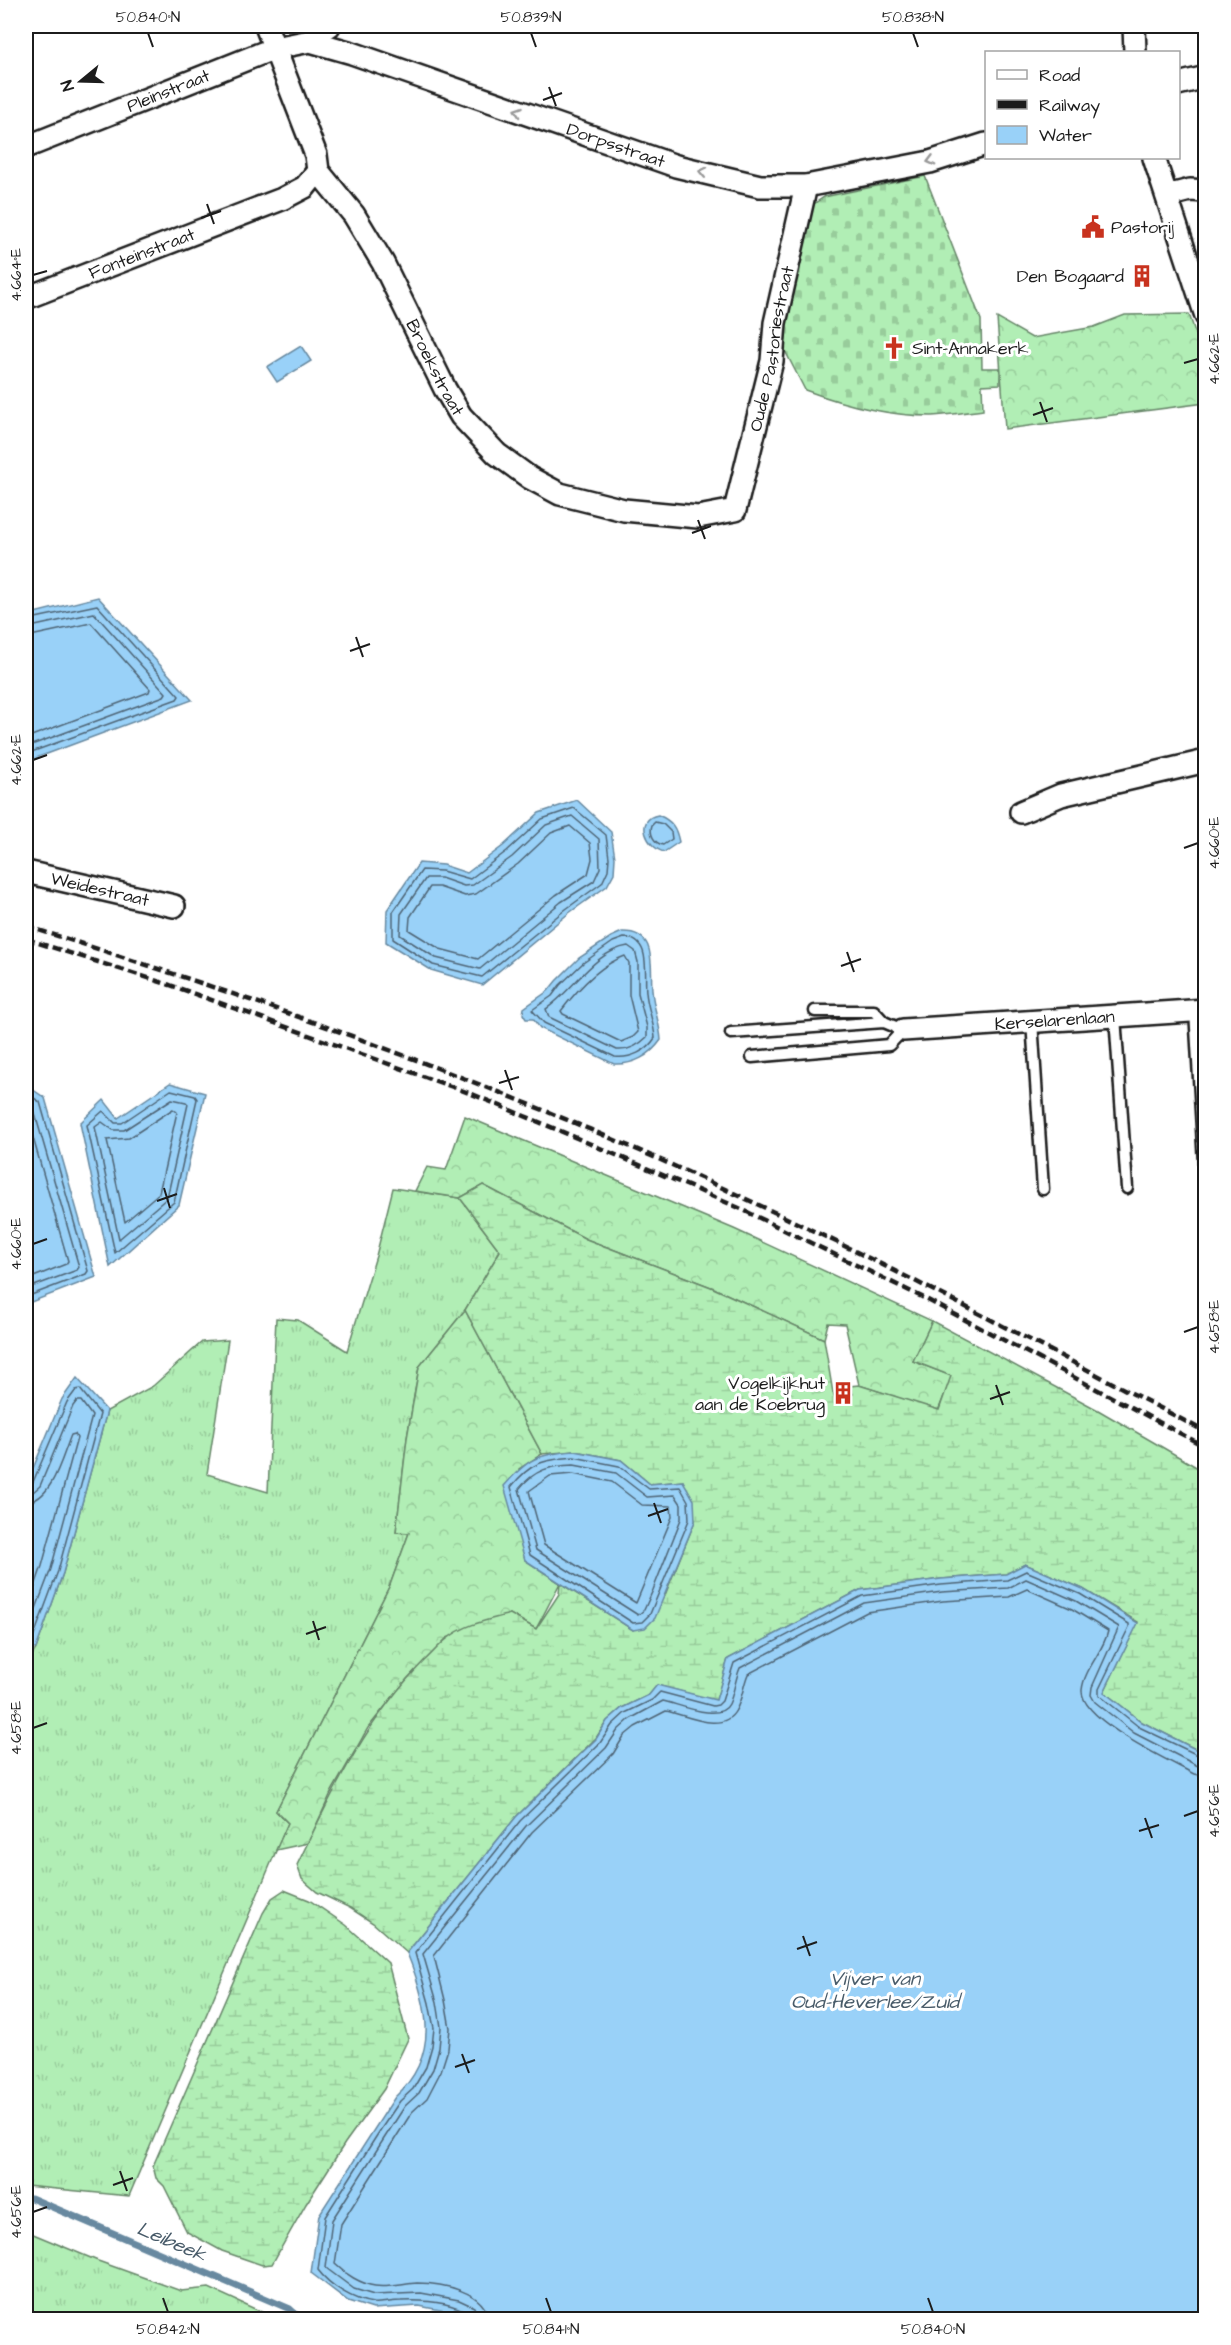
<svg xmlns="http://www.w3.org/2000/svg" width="1231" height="2345" font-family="'Architects Daughter',sans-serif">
	<defs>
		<pattern id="grass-tufts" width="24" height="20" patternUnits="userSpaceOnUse" patternTransform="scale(1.5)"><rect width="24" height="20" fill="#b1eeb5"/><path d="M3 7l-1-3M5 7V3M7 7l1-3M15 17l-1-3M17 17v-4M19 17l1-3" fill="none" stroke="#98cc9b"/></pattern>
		<pattern id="forest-crowns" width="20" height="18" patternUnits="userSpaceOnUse" patternTransform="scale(1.5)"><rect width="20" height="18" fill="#b1eeb5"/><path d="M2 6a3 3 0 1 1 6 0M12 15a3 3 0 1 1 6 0" fill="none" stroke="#98cc9b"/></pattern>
		<pattern id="wetland-marsh" width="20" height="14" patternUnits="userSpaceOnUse" patternTransform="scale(1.5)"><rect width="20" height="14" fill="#b1eeb5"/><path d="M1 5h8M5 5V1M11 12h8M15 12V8" fill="none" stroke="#98cc9b"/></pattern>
		<pattern id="cemetery-stones" width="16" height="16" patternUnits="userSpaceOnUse" patternTransform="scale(1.5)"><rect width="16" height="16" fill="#b1eeb5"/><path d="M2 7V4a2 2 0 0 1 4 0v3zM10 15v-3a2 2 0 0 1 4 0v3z" fill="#98cc9b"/></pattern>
	</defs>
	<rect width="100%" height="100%" fill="#fff"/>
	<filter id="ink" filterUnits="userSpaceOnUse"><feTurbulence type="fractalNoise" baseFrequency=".0167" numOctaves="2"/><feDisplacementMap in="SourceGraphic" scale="12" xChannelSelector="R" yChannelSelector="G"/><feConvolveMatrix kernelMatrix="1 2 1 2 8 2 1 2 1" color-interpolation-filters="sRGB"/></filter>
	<g filter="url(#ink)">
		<!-- grass -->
		<g fill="url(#grass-tufts)" stroke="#668568" stroke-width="1.5">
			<polygon points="393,1188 460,1198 500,1251 465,1310 419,1367 407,1438 396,1532 409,1533 390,1585 276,1811 288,1823 129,2196 26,2186 26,1665 36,1649 63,1573 107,1411 153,1386 202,1342 228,1340 207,1474 268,1492 276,1318 298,1320 347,1351 376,1256"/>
			<polygon points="26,2231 98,2261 181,2291 209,2288 277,2319 26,2319"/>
		</g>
		<!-- forest -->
		<g fill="url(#forest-crowns)" stroke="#668568" stroke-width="1.5">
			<polygon points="1189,314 1205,362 1205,403 1005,429 997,318 1032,338 1094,327 1125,315"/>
			<polygon points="465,1116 734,1229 932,1321 913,1361 952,1376 938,1411 859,1385 845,1324 828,1323 824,1339 711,1287 586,1239 483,1185 460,1198 415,1191 427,1167 446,1170"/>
			<polygon points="465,1310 542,1454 519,1469 525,1560 560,1583 536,1629 510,1614 447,1638 407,1679 368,1728 331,1793 308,1843 276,1850 288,1823 276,1811 390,1585 409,1533 396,1532 407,1438 419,1367"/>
		</g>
		<!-- wetland -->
		<g fill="url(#wetland-marsh)" stroke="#668568" stroke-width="1.5">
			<path d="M483,1185L586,1239L711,1287L824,1339L833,1393L837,1402L853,1394L849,1386L859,1385L939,1410L951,1376L913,1361L932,1321L1098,1410L1205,1472V1754L1142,1722L1104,1692L1138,1622L1083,1589L1025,1564L1006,1574L941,1579L860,1590L728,1659L716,1701L657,1685L649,1695L622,1708L607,1721L596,1738L516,1817L407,1953L373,1923L350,1908L317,1892L302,1879L297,1865C333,1791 365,1721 424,1661C432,1654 439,1645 447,1639C465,1624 488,1620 510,1614L536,1629L559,1594L560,1583L633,1630L665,1595L695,1521L683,1481L650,1484L621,1460L575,1451L542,1454L465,1310L500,1251L460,1198Z"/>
			<polygon points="284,1890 309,1900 346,1925 388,1963 408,2039 384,2089 345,2143 306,2204 272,2264 262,2265 222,2251 187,2232 164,2186 156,2178 153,2166 263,1913 272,1898"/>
		</g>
		<!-- cemetery -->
		<path fill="url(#cemetery-stones)" stroke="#668568" stroke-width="1.5" d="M925,176L981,320L982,368H1000V384L982,385L983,410C966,412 949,415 932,416C889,416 845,405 805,390L776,333L808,208L824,197Z"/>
		<!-- water -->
		<g fill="#99d1f8" stroke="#6789a0" stroke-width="1.5">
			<polygon points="301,346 311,361 277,382 267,367"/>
			<polygon points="98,597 192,700 28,761 26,758 26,615"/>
			<polygon points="577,800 611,832 615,858 614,873 607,886 569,913 482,985 431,970 386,942 387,910 419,863 443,865 467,873 503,846 539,813"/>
			<path d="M658,815C672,821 676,827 679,842L664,852C647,848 634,819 658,815Z"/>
			<path d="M622,932C658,931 650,966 652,990C653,1007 660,1023 661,1040C650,1056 633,1065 614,1064L540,1028L533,1019H526L523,1014L524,1008L548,991L556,981L579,958L611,937Z"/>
			<polygon points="170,1083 205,1093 179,1205 110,1267 80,1123 104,1100 118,1118"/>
			<polygon points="26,1085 45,1098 96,1277 26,1304"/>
			<polygon points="77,1378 107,1411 63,1573 36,1649 26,1648 26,1485 62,1399"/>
			<path d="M575,1451L621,1460L650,1484L683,1481L694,1500L695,1521L655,1618L645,1628L633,1630L525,1560L504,1486C528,1458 538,1454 575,1451Z"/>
			<path d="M1025,1564L1083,1589L1138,1623L1104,1692L1142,1722L1205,1754V2319L471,2320L456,2313L419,2306L373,2309L348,2301L311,2273L319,2215L395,2097C441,2055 428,2005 407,1953L516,1817L596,1739L607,1721L622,1708L649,1695L657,1685L716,1700L728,1659L860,1590L941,1579L1006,1574Z"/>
		</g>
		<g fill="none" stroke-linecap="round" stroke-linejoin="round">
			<!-- shore -->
			<g stroke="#4e6474" stroke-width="1.5">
				<polyline points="26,620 97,605 179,696 177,699 26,754"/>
				<polyline points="26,628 94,613 166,693 164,696 26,747"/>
				<polyline points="26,637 91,623 150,689 149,692 26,738"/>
				<polygon points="574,808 606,835 609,858 608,870 602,883 566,909 482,977 433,965 393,939 393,912 422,870 442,871 470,879 507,851 542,819"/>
				<polygon points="572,816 599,839 600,868 594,881 561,902 480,969 436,958 400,935 401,914 426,878 441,878 464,886 473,885 512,857 546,825"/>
				<path d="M655,822L663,824L671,832L672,839L663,845C654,843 649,834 652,825Z"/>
				<polygon points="570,826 590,843 592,859 588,874 556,895 478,959 440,949 409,930 410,917 430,887 439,887 465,896 476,894 518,864 551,833"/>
				<path d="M624,938C652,938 644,974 646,992C647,1007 654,1022 655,1038C647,1051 630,1059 615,1057L544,1023L532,1010L552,996L560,985L583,963L613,942Z"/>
				<path d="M628,946L635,951L638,962V993L647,1027V1037C639,1045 629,1051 617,1050L549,1017L546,1009C572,992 594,951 628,946Z"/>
				<path d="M625,956L629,963V995L638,1032L633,1037L621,1042L563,1014L561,1011C577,990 599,965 625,956Z"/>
				<polygon points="171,1090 195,1096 197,1099 174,1202 115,1253 87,1125 103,1111 115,1123 122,1123"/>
				<polyline points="26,1093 40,1102 88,1271 86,1274 26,1297"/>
				<polygon points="172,1099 186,1102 188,1104 167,1198 119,1239 95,1127 102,1122 113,1130 124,1130"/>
				<polyline points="26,1101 33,1107 79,1267 77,1270 26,1289"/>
				<polygon points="173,1109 177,1112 159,1193 125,1222 107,1140 129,1138"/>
				<polyline points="26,1113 68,1261 66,1264 26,1280"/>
				<path d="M574,1457L619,1466L649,1489L680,1487L688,1501L689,1520L650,1614L642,1622L633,1623L530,1555L511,1487C531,1462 543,1460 574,1457Z"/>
				<path d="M574,1465L616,1473L647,1497L675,1495L681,1504V1519L653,1590L644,1610L638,1615L536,1550L519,1489C535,1469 550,1466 574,1465Z"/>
				<polygon points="573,1474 612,1482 642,1505 671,1506 672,1517 636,1603 544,1545 529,1491 550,1476"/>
				<polyline points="26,1485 33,1482 67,1402 76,1390 80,1389 100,1414 58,1571 32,1641 26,1642"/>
				<polyline points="26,1493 33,1492 40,1486 73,1406 77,1401 81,1401 92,1416 51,1569 26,1635"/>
				<path d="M26,1502C52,1501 62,1457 71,1435L75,1434L77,1438L42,1566L26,1612"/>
				<path d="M471,2320L469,2313C450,2302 423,2300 401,2301C392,2301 382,2304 373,2303C353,2300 330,2286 318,2270L325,2217L381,2129L400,2101L413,2089L426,2067L432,2046L434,2028L429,2003L415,1953L520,1821L600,1743L612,1725L625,1713L652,1700L660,1692L713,1706L718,1705L722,1701L734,1663L862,1596L941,1585L1007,1580L1026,1571L1080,1594L1129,1624V1627L1099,1689V1695L1139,1727L1206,1759"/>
				<path d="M479,2320L474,2307L459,2300L421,2293L374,2295L354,2289L326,2268L332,2220L387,2134L405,2106L419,2093L433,2069L439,2048L441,2027L437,2002L423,1954L526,1826L606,1748L618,1730L630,1719L663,1701C678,1704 720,1723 729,1704C734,1693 735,1680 740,1668L864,1603L942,1592L1008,1588L1026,1579L1076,1601L1119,1627L1092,1687L1091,1695L1095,1702L1134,1733L1198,1766L1206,1767"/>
				<path d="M488,2320C487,2291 440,2283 417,2283C403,2284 388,2288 375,2286C361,2284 345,2274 335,2264L341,2224L412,2112L427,2098L441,2071L448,2049L450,2028L445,2000L434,1956L532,1832L613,1754L624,1736L635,1727L666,1711C686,1715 723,1735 736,1710C742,1700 743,1686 748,1674L867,1612L943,1601L1009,1597L1027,1589L1072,1609L1108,1631C1104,1651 1084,1669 1082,1690C1080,1720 1170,1761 1194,1774L1206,1776"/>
			</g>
			<!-- stream -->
			<polyline stroke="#6789a0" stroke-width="7" points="26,2198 31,2198 290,2309 302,2320"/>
			<!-- service casing -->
			<g stroke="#1c1c1c" stroke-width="15">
				<g id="service">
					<polyline points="815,1011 874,1011 884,1022"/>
					<polyline points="1195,1011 1205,1180"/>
					<polyline points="1115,1016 1127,1188"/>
					<polyline points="1032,1021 1043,1189"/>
					<polyline points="731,1033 884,1022 903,1030 889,1045 752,1057"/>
				</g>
			</g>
			<!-- minor casing -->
			<g stroke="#1c1c1c" stroke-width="26">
				<g id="minor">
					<path id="s1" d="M266,26L316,155L318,171L354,215L383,263L445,389L461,416L497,454L530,478L560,494L624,510L698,517L735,510L772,361L775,323L806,186"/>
					<polyline points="1134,26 1135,52"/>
					<polyline points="310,41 320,31 329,26"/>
					<polyline points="1178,84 1206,77"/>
					<path id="s2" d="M26,147L275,48L310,41L352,53L676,166L760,186H806L930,162L986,144"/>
					<polyline points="1154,158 1206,316"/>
					<polyline points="1167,196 1190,190 1206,191"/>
					<path id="s3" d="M26,298L282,199L305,187L318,171"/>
					<polyline points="1021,812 1061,795 1206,761"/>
					<path id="s4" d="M26,872L174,906"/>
					<path id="s5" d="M903,1030L1206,1010"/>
				</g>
			</g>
			<!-- service -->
			<use href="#service" stroke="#fff" stroke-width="10"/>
			<!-- minor -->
			<use href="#minor" stroke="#fff" stroke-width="21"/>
			<!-- rail -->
			<g stroke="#1c1c1c" stroke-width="4.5" stroke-dasharray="9 4.5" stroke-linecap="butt">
				<path d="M26,926C270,1003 512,1089 744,1198C901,1271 1053,1352 1206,1432"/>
				<polyline points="26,939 170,985 472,1094 558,1130 737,1207 922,1297 1206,1447"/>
			</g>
		</g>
		<!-- one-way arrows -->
		<defs><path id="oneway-chevron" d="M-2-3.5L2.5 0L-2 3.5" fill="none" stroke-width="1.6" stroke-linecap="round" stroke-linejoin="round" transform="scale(1.5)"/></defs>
		<g stroke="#999">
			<use href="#oneway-chevron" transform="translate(518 111) rotate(-161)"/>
			<use href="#oneway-chevron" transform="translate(931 161) rotate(165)"/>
			<use href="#oneway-chevron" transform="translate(703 172) rotate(-168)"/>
		</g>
	</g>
	<!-- ticks -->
	<path fill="none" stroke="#1c1c1c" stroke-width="2" d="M148,33L153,47M531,33L536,47M913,33L918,47M549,87L556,106M543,100L562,93M207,204L214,224M201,218L221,211M33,275L47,271M1184,363L1198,359M1040,402L1047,422M1033,415L1053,408M698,520L705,539M692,533L711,526M356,637L363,657M350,651L370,644M33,760L47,755M1184,848L1198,843M847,952L854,972M841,966L861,959M505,1070L512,1090M499,1083L519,1077M164,1188L170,1208M157,1201L177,1194M33,1244L47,1239M1184,1332L1198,1327M996,1385L1003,1405M990,1399L1010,1392M654,1503L661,1523M648,1516L668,1509M313,1621L319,1640M306,1634L326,1627M33,1728L47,1723M1184,1816L1198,1811M1145,1818L1152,1838M1139,1831L1159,1825M803,1936L810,1956M797,1949L817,1942M462,2054L469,2073M455,2067L475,2060M120,2171L127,2191M113,2185L133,2178M33,2212L47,2207M163,2298L168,2312M546,2298L551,2312M928,2298L933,2312"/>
	<!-- icons -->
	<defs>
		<g id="civic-bare" transform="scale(1.8)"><path d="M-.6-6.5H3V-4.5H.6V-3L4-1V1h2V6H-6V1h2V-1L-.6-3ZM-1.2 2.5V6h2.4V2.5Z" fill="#c8321e" stroke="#fff" stroke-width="2.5" paint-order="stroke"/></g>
		<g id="building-bare" transform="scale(1.8)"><path d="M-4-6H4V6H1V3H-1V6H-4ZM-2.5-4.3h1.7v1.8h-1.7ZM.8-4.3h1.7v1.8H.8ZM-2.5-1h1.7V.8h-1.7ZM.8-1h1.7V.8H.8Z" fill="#c8321e" stroke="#fff" stroke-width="2.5" paint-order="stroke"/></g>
		<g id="church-bare" transform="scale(1.8)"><path d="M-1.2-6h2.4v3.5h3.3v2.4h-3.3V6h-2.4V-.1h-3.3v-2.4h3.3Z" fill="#c8321e" stroke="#fff" stroke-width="2.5" paint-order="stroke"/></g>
	</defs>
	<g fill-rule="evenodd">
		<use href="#civic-bare" x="1093" y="227"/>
		<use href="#building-bare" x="1142" y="276"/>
		<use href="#church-bare" x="894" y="348"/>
		<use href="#building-bare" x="843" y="1393"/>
	</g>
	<g text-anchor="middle" stroke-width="6" stroke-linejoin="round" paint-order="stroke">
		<!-- street labels -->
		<g font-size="18" fill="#1c1c1c" stroke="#fff">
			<text dy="6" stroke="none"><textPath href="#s2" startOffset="153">Pleinstraat</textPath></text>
			<text dy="6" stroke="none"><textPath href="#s2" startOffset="627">Dorpsstraat</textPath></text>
			<text dy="6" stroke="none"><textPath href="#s3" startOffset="124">Fonteinstraat</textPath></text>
			<text dy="6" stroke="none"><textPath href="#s1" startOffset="910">Oude Pastoriestraat</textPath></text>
			<text dy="6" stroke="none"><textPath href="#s1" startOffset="384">Broekstraat</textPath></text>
			<text dy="6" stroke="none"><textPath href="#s4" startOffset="76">Weidestraat</textPath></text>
			<text dy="6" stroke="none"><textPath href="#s5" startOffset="152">Kerselarenlaan</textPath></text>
		</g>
		<!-- poi labels -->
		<g font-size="18" fill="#1c1c1c" stroke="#fff" text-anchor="start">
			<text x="1111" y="233">Pastorij</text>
			<text x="1124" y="282" text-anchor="end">Den Bogaard</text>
			<text x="912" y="354">Sint-Annakerk</text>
			<text x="825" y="1389" text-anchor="end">Vogelkijkhut<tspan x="825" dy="21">aan de Koebrug</tspan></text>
		</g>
		<!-- water labels -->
		<g font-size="20" font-style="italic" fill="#485b69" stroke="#fff">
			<text x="875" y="1985">Vijver van<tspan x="875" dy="23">Oud-Heverlee/Zuid</tspan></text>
			<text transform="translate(172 2241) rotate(23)" y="7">Leibeek</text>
		</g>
	</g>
	<!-- margin -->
	<rect width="1231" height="2345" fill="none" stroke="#fff" stroke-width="66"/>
	<!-- legend -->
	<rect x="985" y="51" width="195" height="108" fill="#ffffff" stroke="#a4a4a4" stroke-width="1.5"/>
	<rect x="997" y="70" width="30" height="9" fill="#ffffff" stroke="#a4a4a4" stroke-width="1.5"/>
	<text x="1039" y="81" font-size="18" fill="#1c1c1c">Road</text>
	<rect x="997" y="100" width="30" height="9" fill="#1c1c1c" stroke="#a4a4a4" stroke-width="1.5"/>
	<text x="1039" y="111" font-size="18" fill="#1c1c1c">Railway</text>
	<rect x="997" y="126" width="30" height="18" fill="#99d1f8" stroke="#a4a4a4" stroke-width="1.5"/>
	<text x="1039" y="141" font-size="18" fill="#1c1c1c">Water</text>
	<!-- north arrow -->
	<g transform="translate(81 81) rotate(251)" stroke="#ffffff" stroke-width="4.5" paint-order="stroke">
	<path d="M0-4.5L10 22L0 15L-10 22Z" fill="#1c1c1c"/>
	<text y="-9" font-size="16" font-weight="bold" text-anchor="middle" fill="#1c1c1c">N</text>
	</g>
	<rect x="33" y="33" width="1165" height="2279" fill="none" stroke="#1c1c1c" stroke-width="2"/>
	<g font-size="15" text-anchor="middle" fill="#1c1c1c">
		<text x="148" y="22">50.840°N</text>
		<text x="531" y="22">50.839°N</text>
		<text x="913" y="22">50.838°N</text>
		<text transform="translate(16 275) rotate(-90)" y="5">4.664°E</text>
		<text transform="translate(1214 359) rotate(-90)" y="5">4.662°E</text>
		<text transform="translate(16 760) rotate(-90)" y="5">4.662°E</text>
		<text transform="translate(1214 843) rotate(-90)" y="5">4.660°E</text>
		<text transform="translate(16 1244) rotate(-90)" y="5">4.660°E</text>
		<text transform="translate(1214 1327) rotate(-90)" y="5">4.658°E</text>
		<text transform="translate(16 1728) rotate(-90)" y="5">4.658°E</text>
		<text transform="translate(1214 1811) rotate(-90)" y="5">4.656°E</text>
		<text transform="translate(16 2212) rotate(-90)" y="5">4.656°E</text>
		<text x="168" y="2334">50.842°N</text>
		<text x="551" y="2334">50.841°N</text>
		<text x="933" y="2334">50.840°N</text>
	</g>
</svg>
